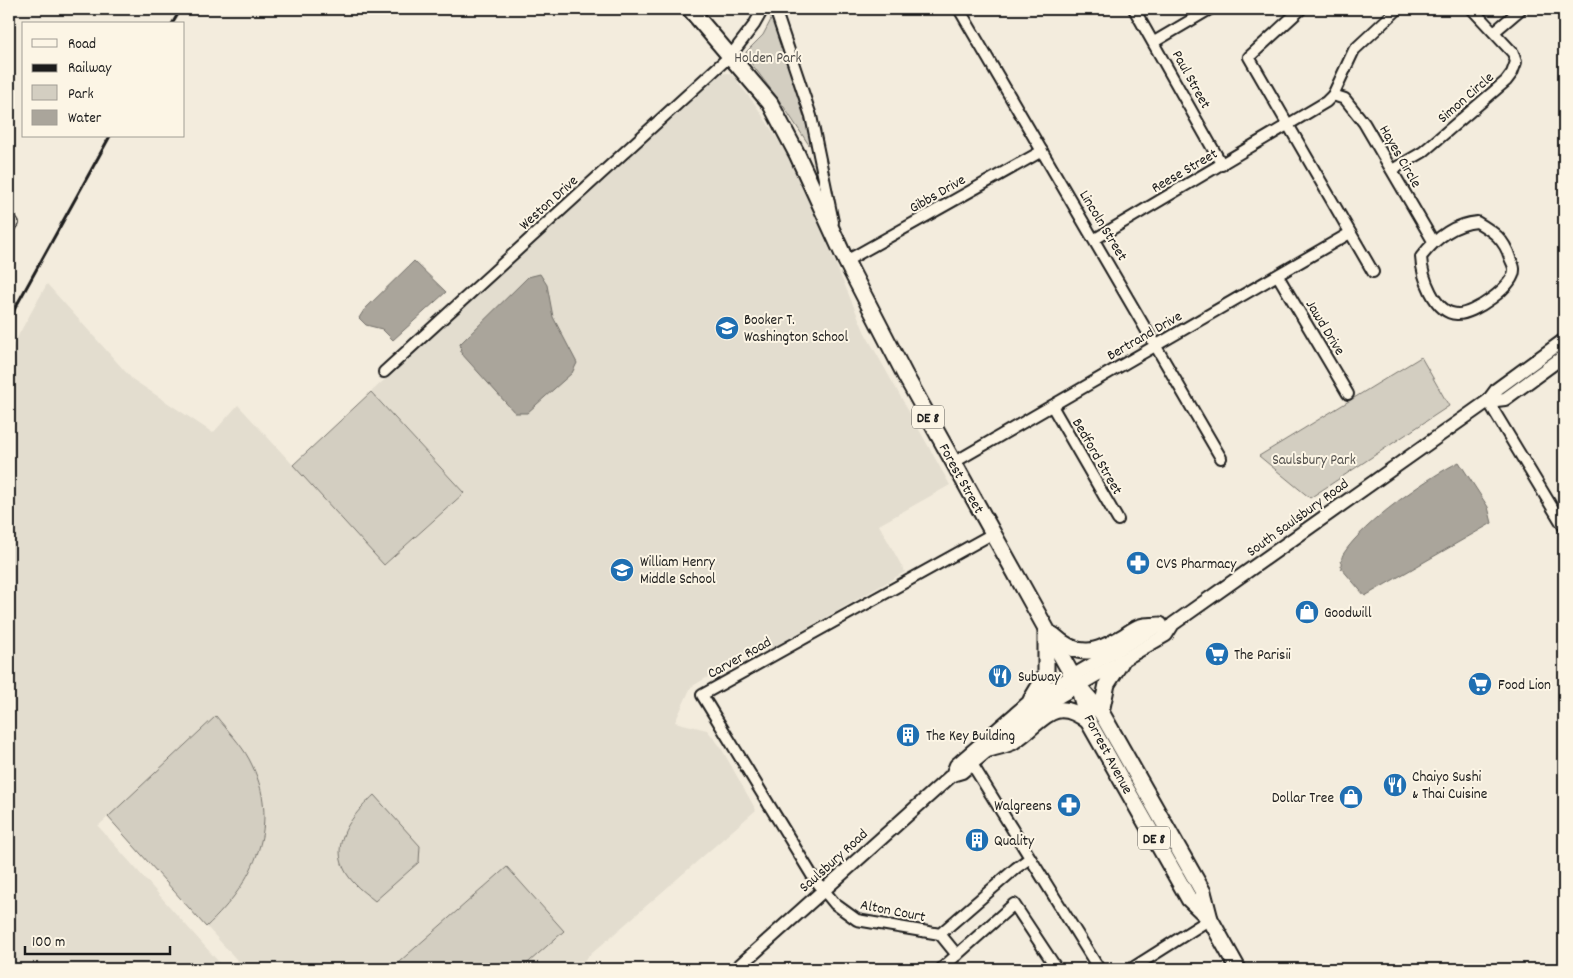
<svg xmlns="http://www.w3.org/2000/svg" width="1573" height="978" font-family="Dekko,sans-serif">
	<rect width="100%" height="100%" fill="#f3ecdd"/>
	<filter id="ink" filterUnits="userSpaceOnUse"><feTurbulence type="fractalNoise" baseFrequency=".02" numOctaves="2"/><feDisplacementMap in="SourceGraphic" scale="10" xChannelSelector="R" yChannelSelector="G"/><feConvolveMatrix kernelMatrix="1 2 1 2 8 2 1 2 1" color-interpolation-filters="sRGB"/></filter>
	<g filter="url(#ink)">
		<!-- built -->
		<polygon fill="#e3ddcf" points="728,73 738,79 738,83 755,104 785,151 801,182 865,333 950,485 879,525 905,572 774,647 751,651 691,687 675,722 707,730 720,746 756,810 574,969 245,969 108,817 98,826 225,969 9,969 9,352 47,284 132,379 213,433 238,405 385,565 464,493 371,392 721,74"/>
		<!-- green -->
		<g fill="#d3cec1" stroke="#78756e">
			<polygon points="773,16 812,143 809,145 784,107 748,59 746,52 763,35"/>
			<polygon points="1421,357 1449,406 1310,498 1259,456"/>
			<polygon points="371,392 464,493 384,565 293,465"/>
			<path d="M216,716C227,730 241,744 249,759C283,823 255,881 206,927L108,817Z"/>
			<path d="M374,795L420,846L419,862L375,901C368,895 360,890 354,883C324,851 348,819 374,795Z"/>
			<polygon points="507,867 564,931 521,969 391,969"/>
		</g>
		<!-- water -->
		<g fill="#aaa59b" stroke="#716e68">
			<polygon points="414,261 446,292 393,340 382,329 366,325 359,318 364,310"/>
			<polygon points="540,274 547,285 553,317 577,363 572,373 527,413 515,413 461,353 460,344 528,277"/>
			<path d="M1459,462L1488,507L1492,523L1365,596L1341,568C1341,563 1341,557 1344,553C1363,523 1427,478 1459,462Z"/>
		</g>
		<g fill="none" stroke-linecap="round" stroke-linejoin="round">
			<!-- minor casing -->
			<g stroke="#1c1c1c" stroke-width="14">
				<g id="minor">
					<polyline points="775,9 811,116 833,222"/>
					<polyline points="959,9 1221,458"/>
					<polyline points="1134,9 1222,165"/>
					<polyline points="1301,9 1249,57 1373,272"/>
					<polyline points="1494,32 1521,9"/>
					<polyline points="1154,42 1210,9"/>
					<polyline points="1333,95 1345,99 1364,123 1433,241"/>
					<polyline points="1392,170 1423,152 1506,81 1512,73 1516,62 1513,53 1472,9"/>
					<polyline points="9,218 13,223"/>
					<path d="M1477,222C1494,232 1504,239 1510,258C1511,261 1514,265 1514,269C1515,286 1473,315 1457,314C1434,313 1422,276 1421,257C1435,239 1454,224 1477,222Z"/>
					<polyline points="1095,239 1326,102 1333,95 1354,50 1398,9"/>
					<polyline points="846,261 1042,151"/>
					<polyline points="1278,276 1348,394"/>
					<polyline points="384,372 731,55 754,25 763,9"/>
					<polyline points="1488,401 1564,527"/>
					<polyline points="1052,406 1118,520"/>
					<polyline points="953,463 1350,233"/>
					<polyline points="992,534 702,695 813,877 835,904 857,920 940,934 1016,868 1030,858"/>
					<polyline points="972,764 1099,969"/>
					<polyline points="940,934 957,955"/>
					<polyline points="941,969 1014,904 1057,969"/>
					<polyline points="1131,969 1210,919"/>
				</g>
			</g>
			<!-- major casing -->
			<g stroke="#1c1c1c" stroke-width="16">
				<g id="major">
					<polyline points="1488,401 1505,399 1564,356"/>
					<polyline points="952,775 962,772 1036,710 1166,635 1173,624 1488,401 1497,389 1564,340"/>
					<polyline points="736,969 952,775 956,765 1031,700 1160,625"/>
				</g>
			</g>
			<!-- highway casing -->
			<g stroke="#1c1c1c" stroke-width="19">
				<g id="highway">
					<polyline points="690,9 770,103 797,154 846,261 905,375 1078,686 1088,721 1189,899 1210,919"/>
					<path d="M1053,635C1079,659 1096,653 1123,637C1128,634 1135,628 1140,627C1146,625 1154,626 1160,625"/>
					<polyline points="1081,689 1101,712 1203,892 1210,919 1238,969"/>
					<polyline points="1031,700 1046,675 1046,630"/>
					<polyline points="1101,712 1107,684 1121,662"/>
					<path d="M989,749C996,747 1005,745 1012,742C1042,724 1051,693 1088,721"/>
				</g>
			</g>
			<!-- minor -->
			<use href="#minor" stroke="#fcf5e5" stroke-width="10"/>
			<!-- major -->
			<use href="#major" stroke="#fcf5e5" stroke-width="12"/>
			<!-- highway -->
			<use href="#highway" stroke="#fcf5e5" stroke-width="15"/>
			<!-- rail -->
			<g stroke="#1c1c1c" stroke-width="3">
				<polyline points="172,24 181,9"/>
				<polyline points="9,319 110,136"/>
			</g>
		</g>
	</g>
	<!-- icons -->
	<defs>
		<g id="school-disc" transform="scale(1.25)"><circle r="9.5" fill="#1f6fb2" stroke="#fcf5e5"/><path d="M0-5L7-2L0 1L-7-2ZM-4 1L0 2.5L4 1V4Q0 6-4 4Z" fill="#fff"/></g>
		<g id="pharmacy-disc" transform="scale(1.25)"><circle r="9.5" fill="#1f6fb2" stroke="#fcf5e5"/><path d="M-2-6h4v4h4v4h-4v4h-4v-4h-4v-4h4Z" fill="#fff"/></g>
		<g id="shop-disc" transform="scale(1.25)"><circle r="9.5" fill="#1f6fb2" stroke="#fcf5e5"/><path d="M-5-2.5h2.3a2.7 3.5 0 0 1 5.4 0H5L5.5 6h-11ZM-1.5-2.5h3a1.5 2.3 0 0 0-3 0Z" fill="#fff"/></g>
		<g id="supermarket-disc" transform="scale(1.25)"><circle r="9.5" fill="#1f6fb2" stroke="#fcf5e5"/><path d="M-6-5.5h2.5l.6 2H6L4.5 2H-2.5L-4.4-4H-6ZM-1.5 3.2a1.3 1.3 0 1 0 .1 0ZM3 3.2a1.3 1.3 0 1 0 .1 0Z" fill="#fff"/></g>
		<g id="restaurant-disc" transform="scale(1.25)"><circle r="9.5" fill="#1f6fb2" stroke="#fcf5e5"/><path d="M-5-6h1v4h1v-4h1v4h1v-4h1v5L-1.5 .5V6h-2V.5L-5-1ZM5-6V6H3V1.5H1.5Q1.5-4 5-6Z" fill="#fff"/></g>
		<g id="building-disc" transform="scale(1.25)"><circle r="9.5" fill="#1f6fb2" stroke="#fcf5e5"/><path d="M-4-6H4V6H1V3H-1V6H-4ZM-2.5-4.3h1.7v1.8h-1.7ZM.8-4.3h1.7v1.8H.8ZM-2.5-1h1.7V.8h-1.7ZM.8-1h1.7V.8H.8Z" fill="#fff"/></g>
	</defs>
	<g fill-rule="evenodd">
		<use href="#school-disc" x="727" y="328"/>
		<use href="#pharmacy-disc" x="1138" y="563"/>
		<use href="#school-disc" x="622" y="570"/>
		<use href="#shop-disc" x="1307" y="612"/>
		<use href="#supermarket-disc" x="1217" y="654"/>
		<use href="#restaurant-disc" x="1000" y="676"/>
		<use href="#supermarket-disc" x="1480" y="684"/>
		<use href="#building-disc" x="908" y="735"/>
		<use href="#restaurant-disc" x="1395" y="785"/>
		<use href="#shop-disc" x="1351" y="797"/>
		<use href="#pharmacy-disc" x="1069" y="805"/>
		<use href="#building-disc" x="977" y="840"/>
	</g>
	<g text-anchor="middle" stroke-width="4" stroke-linejoin="round" paint-order="stroke">
		<!-- shield labels -->
		<g fill="#fcf5e5" stroke="#5f5d58" stroke-width="1">
			<rect x="912" y="405.5" width="32" height="23" rx="4"/>
			<rect x="1138" y="826.5" width="32" height="23" rx="4"/>
		</g>
		<g font-size="14" font-weight="bold" fill="#1c1c1c">
			<text x="928" y="422">DE 8</text>
			<text x="1154" y="843">DE 8</text>
		</g>
		<!-- park labels -->
		<g font-size="15" fill="#53514e" stroke="#fcf5e5">
			<text x="768" y="62">Holden Park</text>
			<text x="1314" y="464">Saulsbury Park</text>
		</g>
		<!-- street labels -->
		<g font-size="15" fill="#1c1c1c" stroke="#fcf5e5">
			<text transform="translate(1192 79) rotate(61)" y="5">Paul Street</text>
			<text transform="translate(1465 97) rotate(-41)" y="5">Simon Circle</text>
			<text transform="translate(1401 156) rotate(60)" y="5">Hayes Circle</text>
			<text transform="translate(1184 170) rotate(-30)" y="5">Reese Street</text>
			<text transform="translate(937 193) rotate(-30)" y="5">Gibbs Drive</text>
			<text transform="translate(548 202) rotate(-42)" y="5">Weston Drive</text>
			<text transform="translate(1104 225) rotate(59)" y="5">Lincoln Street</text>
			<text transform="translate(1326 327) rotate(59)" y="5">Jawd Drive</text>
			<text transform="translate(1144 335) rotate(-30)" y="5">Bertrand Drive</text>
			<text transform="translate(1098 456) rotate(60)" y="5">Bedford Street</text>
			<text transform="translate(962 478) rotate(61)" y="5">Forest Street</text>
			<text transform="translate(1297 517) rotate(-36)" y="5">South Saulsbury Road</text>
			<text transform="translate(739 657) rotate(-29)" y="5">Carver Road</text>
			<text transform="translate(1109 754) rotate(62)" y="5">Forrest Avenue</text>
			<text transform="translate(833 860) rotate(-42)" y="5">Saulsbury Road</text>
			<text transform="translate(893 910) rotate(11)" y="5">Alton Court</text>
		</g>
		<!-- poi labels -->
		<g font-size="15" fill="#1c1c1c" stroke="#fcf5e5" text-anchor="start">
			<text x="744" y="324">Booker T.<tspan x="744" dy="17">Washington School</tspan></text>
			<text x="640" y="566">William Henry<tspan x="640" dy="17">Middle School</tspan></text>
			<text x="1156" y="568">CVS Pharmacy</text>
			<text x="1324" y="617">Goodwill</text>
			<text x="1234" y="659">The Parisii</text>
			<text x="1018" y="681">Subway</text>
			<text x="1498" y="689">Food Lion</text>
			<text x="926" y="740">The Key Building</text>
			<text x="1412" y="781">Chaiyo Sushi<tspan x="1412" dy="17">&amp; Thai Cuisine</tspan></text>
			<text x="1334" y="802" text-anchor="end">Dollar Tree</text>
			<text x="1052" y="810" text-anchor="end">Walgreens</text>
			<text x="994" y="845">Quality</text>
		</g>
	</g>
	<!-- margin -->
	<rect width="1573" height="978" fill="none" stroke="#fcf5e5" stroke-width="30"/>
	<rect x="15" y="15" width="1543" height="948" fill="none" stroke="#1c1c1c" stroke-width="2" filter="url(#ink)"/>
	<!-- legend -->
	<rect x="22" y="22" width="162" height="115" fill="#fcf5e5" stroke="#a29e95"/>
	<rect x="32" y="39" width="25" height="8" fill="#fcf5e5" stroke="#a29e95"/>
	<text x="68" y="48" font-size="15" fill="#1c1c1c">Road</text>
	<rect x="32" y="64" width="25" height="8" fill="#1c1c1c" stroke="#a29e95"/>
	<text x="68" y="72" font-size="15" fill="#1c1c1c">Railway</text>
	<rect x="32" y="85" width="25" height="15" fill="#d3cec1" stroke="#a29e95"/>
	<text x="68" y="98" font-size="15" fill="#1c1c1c">Park</text>
	<rect x="32" y="110" width="25" height="15" fill="#aaa59b" stroke="#a29e95"/>
	<text x="68" y="122" font-size="15" fill="#1c1c1c">Water</text>
	<!-- scale -->
	<path d="M25 946v8h145v-8" fill="none" stroke="#1c1c1c" stroke-width="2.5"/>
	<text x="32" y="946" font-size="15" fill="#1c1c1c" stroke="#fcf5e5" stroke-width="4" paint-order="stroke">100 m</text>
</svg>
